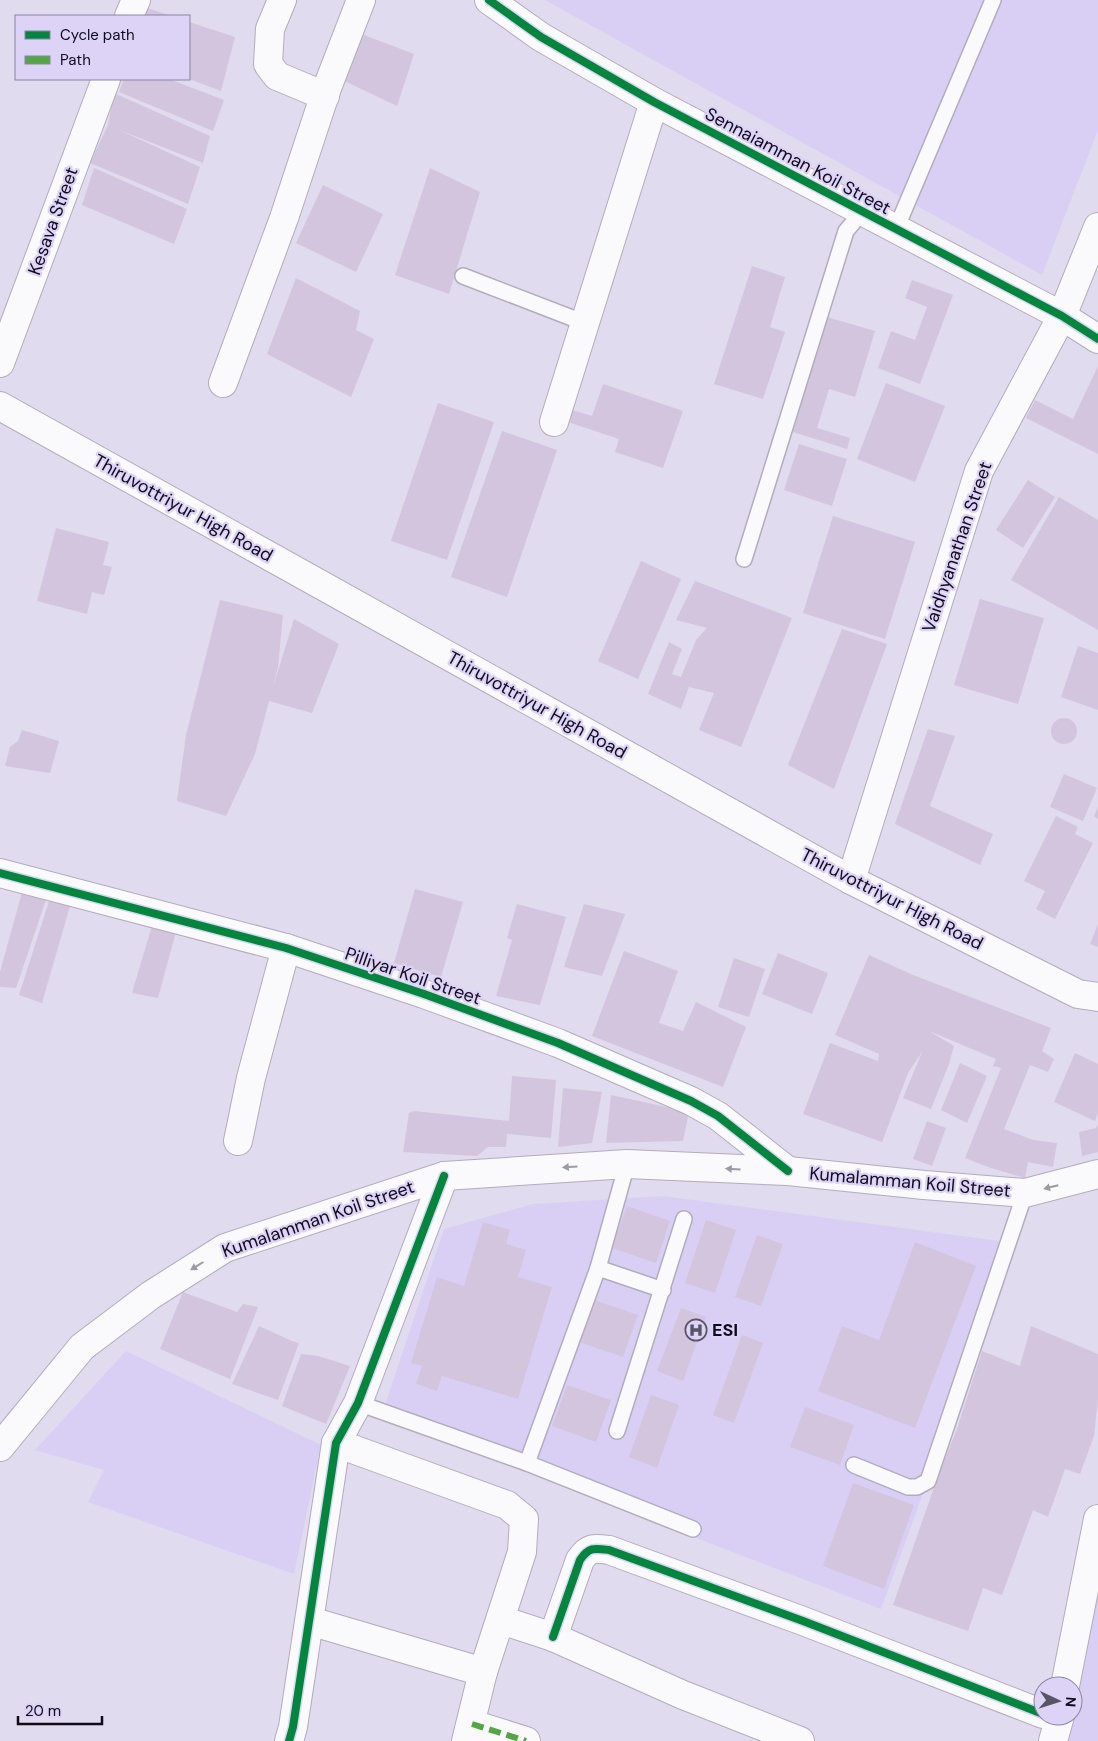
<svg xmlns="http://www.w3.org/2000/svg" width="1098" height="1741" font-family="'DM Sans',sans-serif">
	<rect width="100%" height="100%" fill="#e0dbee"/>
	<!-- built -->
	<g fill="#d9cff4">
		<polygon points="545,0 1098,0 1098,130 1042,275"/>
		<polygon points="663,1196 1014,1243 881,1609 381,1417 444,1229 533,1204"/>
		<polygon points="126,1351 321,1445 294,1574 88,1502 104,1470 35,1450"/>
		<polygon points="1098,1540 1098,1741 1056,1741 1073,1716 1073,1686"/>
	</g>
	<!-- building -->
	<g fill="#d4c5de">
		<polygon points="147,8 172,16 145,16"/>
		<polygon points="189,22 235,37 221,91 189,79"/>
		<polygon points="356,32 414,54 397,106 338,78"/>
		<polygon points="124,79 169,79 224,100 213,131 119,92"/>
		<polygon points="114,93 210,136 203,163 117,129 200,167 188,204 90,163 108,125"/>
		<polygon points="94,168 187,209 174,244 82,205"/>
		<polygon points="430,168 480,192 449,294 395,275"/>
		<polygon points="323,185 383,214 356,272 296,243"/>
		<polygon points="752,266 785,277 770,327 785,332 763,399 714,384"/>
		<polygon points="296,278 360,311 356,330 374,339 351,397 267,354"/>
		<polygon points="912,280 953,295 920,384 878,368 891,331 915,340 927,307 905,298"/>
		<polygon points="827,317 875,331 855,397 829,389 817,428 850,438 847,449 793,432"/>
		<polygon points="1098,366 1098,454 1026,418 1035,400 1073,419"/>
		<polygon points="886,383 945,406 915,482 857,459"/>
		<polygon points="603,384 683,411 663,468 615,452 619,439 568,422 572,410 592,416"/>
		<polygon points="438,403 494,422 447,560 391,541"/>
		<polygon points="502,431 557,450 507,597 451,577"/>
		<polygon points="799,444 847,459 832,506 784,490"/>
		<polygon points="1028,480 1055,497 1023,548 996,530"/>
		<polygon points="1059,497 1098,520 1098,630 1011,580"/>
		<polygon points="833,516 915,542 885,639 803,613"/>
		<polygon points="56,528 109,542 103,565 112,567 104,595 92,592 87,614 37,601"/>
		<polygon points="641,561 681,579 638,679 598,661"/>
		<polygon points="695,581 792,618 741,747 699,730 714,693 689,687 681,709 648,694 669,642 682,649 672,674 681,677 696,640 707,628 676,620"/>
		<polygon points="980,599 1044,618 1018,704 954,685"/>
		<polygon points="220,600 283,615 278,667 273,687 294,619 339,644 312,713 269,701 255,754 226,816 177,801 186,735"/>
		<polygon points="842,629 887,644 834,789 788,765"/>
		<polygon points="1078,646 1098,653 1098,710 1061,697"/>
		<circle cx="1064" cy="731" r="13"/>
		<polygon points="928,729 955,736 930,806 993,834 980,865 895,824"/>
		<polygon points="22,730 59,741 50,773 5,766 10,747 18,741"/>
		<polygon points="1064,774 1097,788 1083,821 1050,807"/>
		<polygon points="1098,807 1098,819 1094,816"/>
		<polygon points="1056,816 1078,827 1075,834 1093,843 1055,919 1036,909 1045,891 1024,881"/>
		<polygon points="24,885 49,891 16,988 0,987 0,972"/>
		<polygon points="415,889 463,902 441,977 394,963"/>
		<polygon points="52,892 72,899 42,1003 19,995"/>
		<polygon points="517,904 566,917 540,1005 496,996 512,940 507,938"/>
		<polygon points="584,904 625,914 602,976 564,967"/>
		<polygon points="154,919 177,928 158,998 132,993"/>
		<polygon points="1098,924 1098,947 1090,944"/>
		<polygon points="624,951 678,971 659,1023 683,1031 696,1002 746,1027 723,1087 592,1036"/>
		<polygon points="778,953 828,973 812,1014 762,994"/>
		<polygon points="869,955 913,975 1051,1028 1042,1051 1054,1059 1048,1072 1030,1065 1004,1129 1033,1140 1057,1143 1053,1167 1028,1162 1025,1178 988,1167 965,1158 1001,1068 993,1066 996,1059 929,1031 954,1046 949,1064 931,1109 903,1098 922,1052 908,1073 882,1142 803,1114 830,1043 878,1061 879,1054 835,1035"/>
		<polygon points="734,958 765,969 749,1017 718,1007"/>
		<polygon points="1075,1053 1098,1064 1098,1113 1095,1121 1054,1102"/>
		<polygon points="960,1063 987,1076 967,1123 941,1110"/>
		<polygon points="512,1076 556,1080 551,1138 507,1134 506,1147 488,1147 477,1156 403,1152 409,1113 414,1111 509,1121"/>
		<polygon points="563,1088 602,1092 592,1143 558,1147"/>
		<polygon points="611,1095 689,1112 683,1141 606,1143"/>
		<polygon points="927,1121 946,1128 932,1166 913,1159"/>
		<polygon points="1098,1125 1098,1152 1082,1156 1079,1132 1096,1128"/>
		<polygon points="627,1206 670,1221 656,1263 612,1248"/>
		<polygon points="706,1220 736,1230 715,1293 685,1283"/>
		<polygon points="483,1222 510,1230 506,1244 526,1250 518,1277 552,1287 518,1399 442,1376 437,1391 416,1384 422,1366 411,1363 437,1277 464,1286"/>
		<polygon points="757,1235 783,1244 761,1306 735,1297"/>
		<polygon points="915,1242 976,1266 915,1428 818,1391 842,1326 879,1340"/>
		<polygon points="183,1292 237,1312 243,1304 258,1307 230,1379 160,1349"/>
		<polygon points="594,1300 638,1315 623,1357 579,1342"/>
		<polygon points="681,1308 706,1317 683,1381 657,1371"/>
		<polygon points="259,1326 292,1341 299,1343 278,1400 232,1384"/>
		<polygon points="1031,1326 1098,1354 1098,1399 1094,1436 1080,1474 1065,1469 1048,1517 1033,1510 1002,1595 983,1588 968,1631 893,1605 938,1476 957,1429 982,1351 1020,1366"/>
		<polygon points="742,1335 763,1343 734,1423 713,1415"/>
		<polygon points="301,1354 318,1356 350,1366 326,1424 282,1406"/>
		<polygon points="567,1385 611,1400 596,1442 552,1426"/>
		<polygon points="651,1395 679,1405 657,1468 629,1457"/>
		<polygon points="805,1407 854,1425 840,1465 790,1447"/>
		<polygon points="853,1483 914,1505 884,1589 823,1566"/>
	</g>
	<g fill="none" stroke-linecap="round" stroke-linejoin="round">
		<!-- service casing -->
		<g stroke="#b1acbe" stroke-width="18">
			<g id="service">
				<polyline points="896,229 993,0"/>
				<polyline points="463,276 585,323"/>
				<polyline points="744,559 846,231 862,212"/>
				<polyline points="598,1268 663,1290"/>
				<polyline points="358,1403 527,1463 693,1529"/>
				<polyline points="617,1431 684,1219"/>
				<polyline points="527,1463 598,1268 627,1164"/>
				<polyline points="854,1465 908,1487 917,1487 928,1481 1025,1193"/>
			</g>
		</g>
		<!-- minor casing -->
		<g stroke="#b1acbe" stroke-width="30">
			<g id="minor">
				<polyline points="282,0 270,29 268,64 277,76 325,96"/>
				<polyline points="489,0 541,37 654,102 1062,316"/>
				<polyline points="129,16 136,0"/>
				<polyline points="0,363 106,79"/>
				<polyline points="223,383 284,218 327,88 361,0"/>
				<polyline points="554,422 654,102"/>
				<polyline points="238,1141 251,1078 286,948"/>
				<polyline points="336,1443 507,1505 524,1519 522,1552 483,1672 466,1741"/>
				<polyline points="501,1620 553,1637 683,1695 800,1741"/>
				<polyline points="310,1621 483,1672"/>
				<path d="M553,1637L580,1560C589,1547 594,1548 609,1550L803,1621L1043,1714"/>
				<polyline points="1065,1686 1098,1519"/>
				<polyline points="472,1724 526,1741"/>
				<polyline points="289,1741 293,1727 336,1443 358,1403 444,1176"/>
				<polyline points="1053,1741 1060,1716"/>
			</g>
		</g>
		<!-- tertiary casing -->
		<g stroke="#b1acbe" stroke-width="30">
			<g id="tertiary">
				<polyline points="1062,316 1098,339"/>
				<polyline points="0,873 286,948 424,994 558,1043 691,1101 718,1116 788,1171"/>
			</g>
		</g>
		<!-- secondary casing -->
		<g stroke="#b1acbe" stroke-width="30">
			<g id="secondary">
				<polyline points="0,406 851,880 1078,994 1098,997"/>
				<polyline points="851,880 979,471 1062,316 1098,227"/>
				<polyline points="0,1447 82,1347 151,1295 225,1248 444,1176 627,1164 788,1171 924,1185 1025,1193 1098,1174"/>
			</g>
		</g>
		<!-- service -->
		<use href="#service" stroke="#fafafc" stroke-width="15"/>
		<!-- minor -->
		<use href="#minor" stroke="#fafafc" stroke-width="28"/>
		<!-- tertiary -->
		<use href="#tertiary" stroke="#fafafc" stroke-width="28"/>
		<!-- secondary -->
		<use href="#secondary" stroke="#fafafc" stroke-width="28"/>
		<!-- quiet -->
		<polyline stroke="#51a843" stroke-width="6" stroke-dasharray="12 6" stroke-linecap="butt" points="472,1724 526,1741"/>
		<!-- cycleway casing -->
		<g stroke="#dcd3f6" stroke-width="11">
			<g id="cycleway">
				<polyline points="489,0 541,37 654,102 1062,316 1098,339"/>
				<polyline points="0,873 286,948 424,994 558,1043 691,1101 718,1116 788,1171"/>
				<path d="M553,1637L580,1560C589,1547 594,1548 609,1550L803,1621L1043,1714"/>
				<polyline points="289,1741 293,1727 336,1443 358,1403 444,1176"/>
			</g>
		</g>
		<!-- cycleway -->
		<use href="#cycleway" stroke="#00873e" stroke-width="8"/>
	</g>
	<!-- one-way arrows -->
	<defs><path id="oneway-solid" d="M-6-.8H1V-3.2L6.5 0L1 3.2V.8H-6Z" transform="scale(1.25)"/></defs>
	<g fill="#9c9aa3">
		<use href="#oneway-solid" transform="translate(570 1167) rotate(176)"/>
		<use href="#oneway-solid" transform="translate(733 1169) rotate(-177)"/>
		<use href="#oneway-solid" transform="translate(1051 1187) rotate(166)"/>
		<use href="#oneway-solid" transform="translate(197 1266) rotate(148)"/>
	</g>
	<!-- icons -->
	<defs>
		<g id="hospital-ring" transform="scale(1.125)"><circle r="9.5" fill="#dcd3f6" stroke="#595366" stroke-width="1.5"/><path d="M-5-5h3v3.5h4V-5h3V5h-3V1.5h-4V5h-3Z" fill="#595366"/></g>
	</defs>
	<g fill-rule="evenodd">
		<use href="#hospital-ring" x="696" y="1330"/>
	</g>
	<g text-anchor="middle" stroke-width="4.5" stroke-linejoin="round" paint-order="stroke">
		<!-- street labels -->
		<g font-size="18" fill="#100a1d" stroke="#dcd3f6">
			<text transform="translate(798 161) rotate(28)" y="6">Sennaiamman Koil Street</text>
			<text transform="translate(53 221) rotate(-70)" y="6">Kesava Street</text>
			<text transform="translate(183 508) rotate(29)" y="6">Thiruvottriyur High Road</text>
			<text transform="translate(957 547) rotate(-71)" y="6">Vaidhyanathan Street</text>
			<text transform="translate(537 705) rotate(29)" y="6">Thiruvottriyur High Road</text>
			<text transform="translate(892 899) rotate(27)" y="6">Thiruvottriyur High Road</text>
			<text transform="translate(413 976) rotate(19)" y="6">Pilliyar Koil Street</text>
			<text transform="translate(910 1182) rotate(5)" y="6">Kumalamman Koil Street</text>
			<text transform="translate(318 1219) rotate(-19)" y="6">Kumalamman Koil Street</text>
		</g>
		<!-- poi labels -->
		<g font-size="18" font-weight="bold" fill="#100a1d" stroke="#dcd3f6" text-anchor="start">
			<text x="712" y="1336">ESI</text>
		</g>
	</g>
	<!-- legend -->
	<rect x="15" y="15" width="175" height="65" fill="#dcd3f6" stroke="#8a839f"/>
	<rect x="25" y="31" width="25" height="8" fill="#00873e" stroke="#8a839f"/>
	<text x="60" y="40" font-size="15" fill="#100a1d">Cycle path</text>
	<rect x="25" y="56" width="25" height="8" fill="#51a843" stroke="#8a839f"/>
	<text x="60" y="65" font-size="15" fill="#100a1d">Path</text>
	<!-- north arrow -->
	<g transform="translate(1058 1701) rotate(94)"><circle r="24" fill="#dcd3f6" stroke="#8a839f"/>
	<path d="M0-4L9 19L0 12L-9 19Z" fill="#595366"/>
	<text y="-8" font-size="14" font-weight="bold" text-anchor="middle" fill="#100a1d">N</text>
	</g>
	<!-- scale -->
	<path d="M18 1716v8h84v-8" fill="none" stroke="#100a1d" stroke-width="2.5"/>
	<text x="25" y="1716" font-size="15" fill="#100a1d" stroke="#dcd3f6" stroke-width="4" paint-order="stroke">20 m</text>
</svg>
